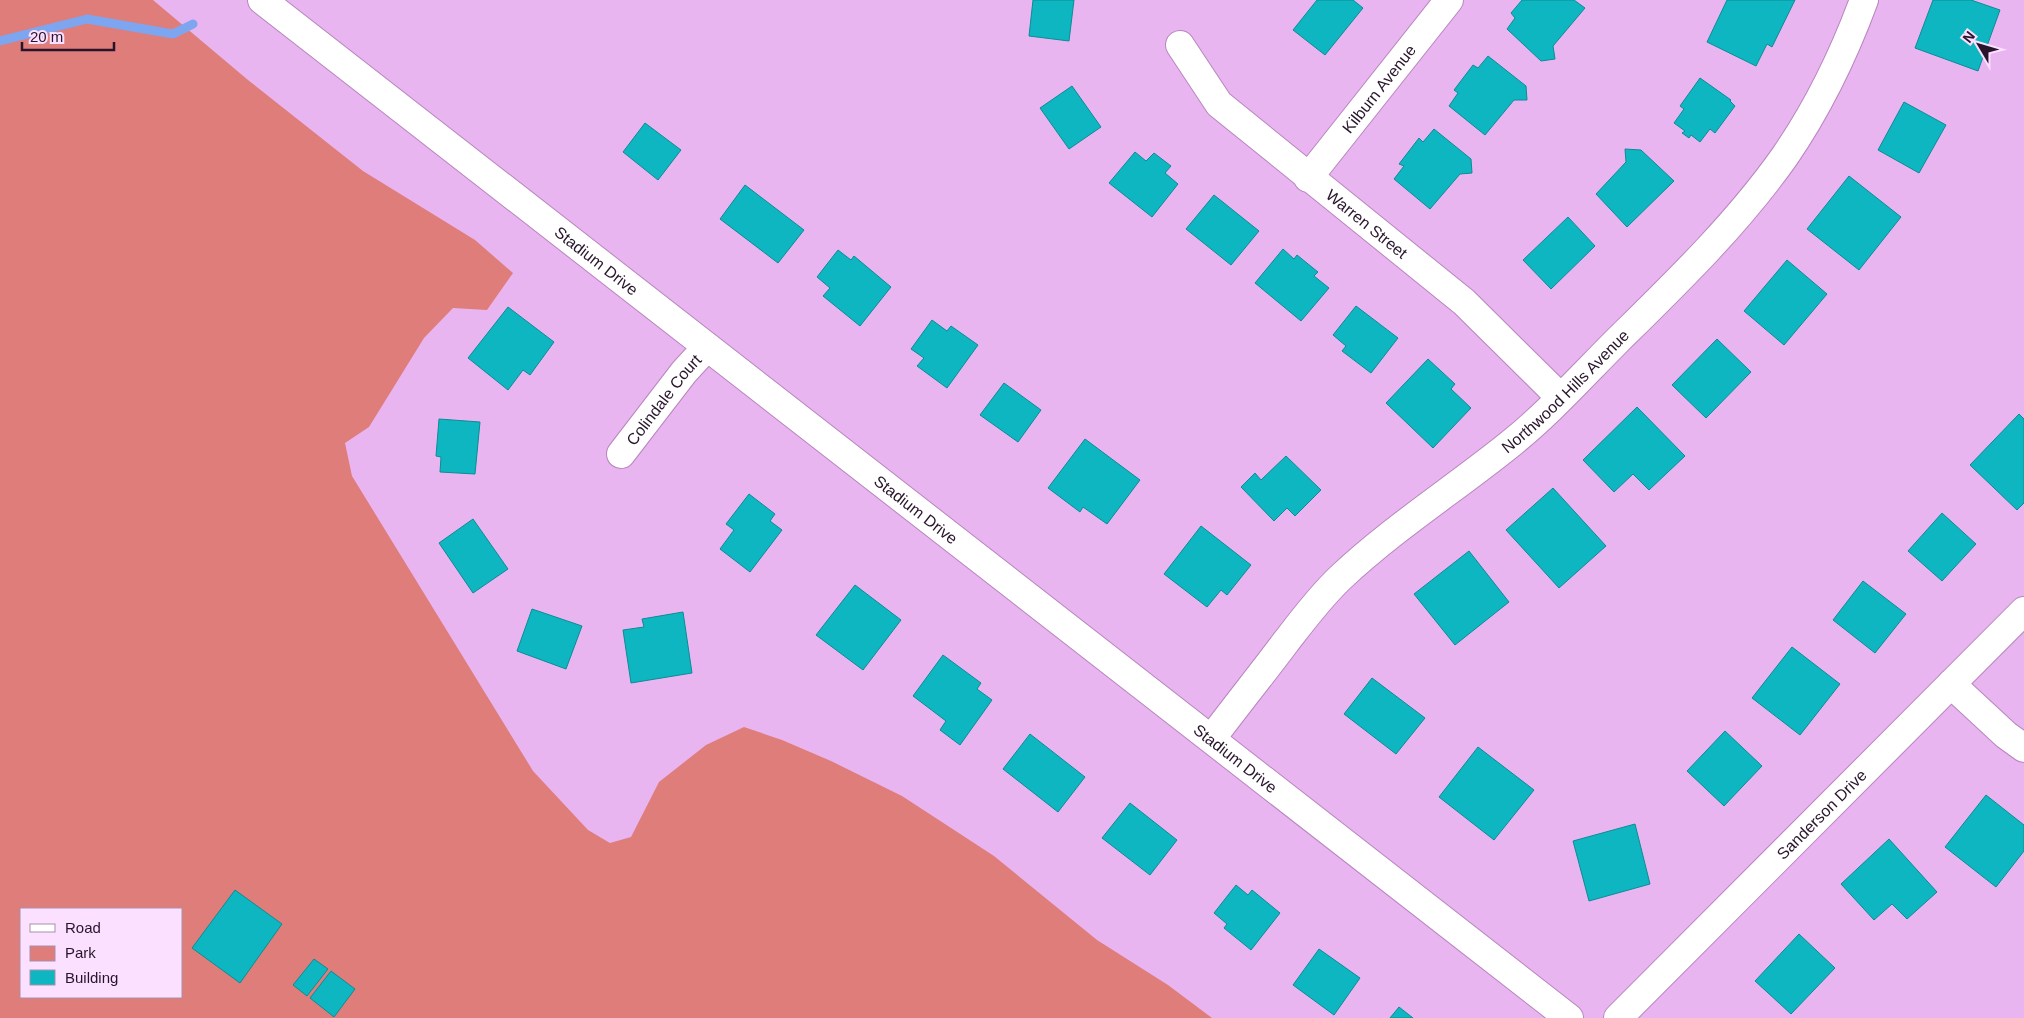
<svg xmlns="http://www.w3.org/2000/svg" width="2024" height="1018" font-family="Arial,sans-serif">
	<rect width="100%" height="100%" fill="#e9b5f0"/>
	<!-- green -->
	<path fill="#df7d7a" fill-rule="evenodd" d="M0,0H153L248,80L363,171L475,240L513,273L487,310L453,308L424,338L369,427L345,443L352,476L533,771L588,830L610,843L631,837L659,782L706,745L744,727L782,740L831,761L902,796L994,856L1097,940L1168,985L1212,1018H0ZM21,909H181V997H21Z"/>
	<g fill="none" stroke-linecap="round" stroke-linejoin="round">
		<!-- stream -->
		<polyline stroke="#7da5f0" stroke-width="9" points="0,41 87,19 173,34 193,24"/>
	</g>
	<!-- building -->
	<g fill="#0eb6c1" stroke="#0b8c94">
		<polygon points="1033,0 1074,0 1069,41 1029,36"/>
		<polygon points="1317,0 1353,0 1363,8 1325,55 1293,30"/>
		<polygon points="1522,0 1574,0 1585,8 1553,46 1555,59 1541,61 1507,29 1515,18 1511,13"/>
		<polygon points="1727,0 1795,0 1772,47 1767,44 1756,66 1707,42"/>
		<polygon points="1933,0 1971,0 2000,10 1978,71 1915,48"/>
		<polygon points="1488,56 1526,86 1527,100 1514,100 1485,135 1449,106 1458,93 1454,90 1473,65 1478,68"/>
		<polygon points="1700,78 1731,100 1730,101 1735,106 1715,133 1710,129 1700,142 1691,135 1689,138 1682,133 1685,131 1674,123 1684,109 1680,106"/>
		<polygon points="1072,86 1101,127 1069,149 1040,108"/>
		<polygon points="1904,102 1946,125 1919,173 1878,150"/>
		<polygon points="645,123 681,150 658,180 623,152"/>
		<polygon points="1434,129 1471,159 1472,173 1460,174 1430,209 1394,179 1404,166 1399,164 1419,138 1423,142"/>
		<polygon points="1625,149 1641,150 1674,181 1627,227 1596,194 1626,162"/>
		<polygon points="1135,152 1146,161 1154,153 1171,166 1165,173 1178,184 1152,217 1109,183"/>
		<polygon points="1849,176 1901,217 1859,270 1807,229"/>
		<polygon points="745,185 804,230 778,263 720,219"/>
		<polygon points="1214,195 1259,231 1231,265 1186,229"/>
		<polygon points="1568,217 1595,246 1551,289 1523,260"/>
		<polygon points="1283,249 1294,259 1297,255 1318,272 1314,276 1329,288 1301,321 1255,283"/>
		<polygon points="838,250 851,260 854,256 891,287 860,326 823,296 830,288 817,277"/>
		<polygon points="1787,260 1827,294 1784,345 1744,311"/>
		<polygon points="1356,306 1398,338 1371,373 1342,351 1346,346 1333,335"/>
		<polygon points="508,307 554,342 530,375 523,370 508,390 468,358"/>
		<polygon points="932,320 947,331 951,326 978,345 947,388 917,366 924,358 911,349"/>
		<polygon points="1717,339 1751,372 1706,418 1672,385"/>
		<polygon points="1428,359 1455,384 1451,389 1471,408 1433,448 1386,403"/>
		<polygon points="1004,383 1041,410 1018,442 980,415"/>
		<polygon points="1637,407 1685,456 1649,490 1633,474 1614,492 1583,460"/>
		<polygon points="2019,414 2024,419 2024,503 2017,510 1970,465"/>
		<polygon points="439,419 480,422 475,474 440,472 441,457 436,456"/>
		<polygon points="1085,439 1140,480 1107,524 1083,507 1080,512 1048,488"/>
		<polygon points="1286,456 1321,490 1295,516 1287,508 1274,521 1241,487 1255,473 1261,480"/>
		<polygon points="1553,488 1606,546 1559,588 1506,530"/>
		<polygon points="749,494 775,514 770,521 782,530 750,572 720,549 734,530 726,524"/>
		<polygon points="1942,513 1976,544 1942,581 1908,551"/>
		<polygon points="473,519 508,569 473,593 439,543"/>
		<polygon points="1201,526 1251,565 1227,595 1221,590 1207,607 1164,574"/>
		<polygon points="1469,551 1509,602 1455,645 1414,594"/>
		<polygon points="1863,581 1906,614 1875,653 1833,620"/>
		<polygon points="855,585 901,620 863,670 816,635"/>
		<polygon points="532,609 582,626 566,669 517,651"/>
		<polygon points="683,612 692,673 631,683 623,630 644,627 642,619"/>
		<polygon points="1792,647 1840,684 1800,735 1752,698"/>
		<polygon points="943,655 981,683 977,689 992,700 960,745 940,730 946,721 913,696"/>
		<polygon points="1372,678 1425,718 1396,754 1344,714"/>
		<polygon points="1725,731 1762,766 1724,806 1687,771"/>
		<polygon points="1030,734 1085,777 1058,812 1003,769"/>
		<polygon points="1478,747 1534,790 1494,840 1439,797"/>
		<polygon points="1986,795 2024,825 2024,851 1996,887 1945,847"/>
		<polygon points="1130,803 1177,840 1150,875 1102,838"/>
		<polygon points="1635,824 1650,884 1589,901 1573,841"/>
		<polygon points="1889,839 1937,892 1907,919 1892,904 1874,920 1841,884"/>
		<polygon points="1236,885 1248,895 1252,890 1280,913 1251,950 1224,928 1227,924 1214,913"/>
		<polygon points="235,890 282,924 240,983 192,948"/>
		<polygon points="1799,934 1835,968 1791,1014 1755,981"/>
		<polygon points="1319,949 1360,978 1334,1015 1293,985"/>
		<polygon points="314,959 328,969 307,996 293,985"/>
		<polygon points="331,971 355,989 334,1017 310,998"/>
		<polygon points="1399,1007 1413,1018 1390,1018"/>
	</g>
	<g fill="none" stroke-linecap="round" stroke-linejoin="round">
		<!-- minor casing -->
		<g stroke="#b886be" stroke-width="30">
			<g id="minor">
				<path id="s1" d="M262,0L1569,1018"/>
				<path id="s2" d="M1180,45L1219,104L1464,302L1560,397"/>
				<path id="s3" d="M1308,178L1449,0"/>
				<path id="s4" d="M621,454L684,372L707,347"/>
				<polyline points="1951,684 2006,735 2024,748"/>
				<path id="s5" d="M1212,738C1236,706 1261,675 1285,643C1302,621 1319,598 1340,578C1392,529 1453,490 1509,445C1548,414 1582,376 1617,341C1676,283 1737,224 1785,156C1818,108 1844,54 1864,0"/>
				<path id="s6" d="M1618,1018L2024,611"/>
			</g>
		</g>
		<!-- minor -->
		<use href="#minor" stroke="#fff" stroke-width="28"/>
	</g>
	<g text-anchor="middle" stroke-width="4.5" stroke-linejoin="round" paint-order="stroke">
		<!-- street labels -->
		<g font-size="16" fill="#28152b" stroke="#fbe1ff">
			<text dy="6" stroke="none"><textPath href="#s3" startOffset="114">Kilburn Avenue</textPath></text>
			<text dy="6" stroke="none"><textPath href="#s2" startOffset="261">Warren Street</textPath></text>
			<text dy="6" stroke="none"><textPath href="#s1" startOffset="424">Stadium Drive</textPath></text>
			<text dy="6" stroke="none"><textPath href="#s5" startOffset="498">Northwood Hills Avenue</textPath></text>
			<text dy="6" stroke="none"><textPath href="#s4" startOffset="69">Colindale Court</textPath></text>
			<text dy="6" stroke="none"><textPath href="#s1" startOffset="829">Stadium Drive</textPath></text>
			<text dy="6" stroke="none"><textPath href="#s1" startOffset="1234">Stadium Drive</textPath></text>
			<text dy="6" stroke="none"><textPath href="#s6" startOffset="288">Sanderson Drive</textPath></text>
		</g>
	</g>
	<!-- legend -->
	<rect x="20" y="908" width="162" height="90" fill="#fbe1ff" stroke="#a78faa"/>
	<rect x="30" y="924" width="25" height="8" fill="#ffffff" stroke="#a78faa"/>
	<text x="65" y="933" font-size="15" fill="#28152b">Road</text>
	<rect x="30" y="946" width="25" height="15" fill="#df7d7a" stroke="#a78faa"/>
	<text x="65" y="958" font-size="15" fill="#28152b">Park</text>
	<rect x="30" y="970" width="25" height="15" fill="#0eb6c1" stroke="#a78faa"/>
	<text x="65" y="983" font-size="15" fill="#28152b">Building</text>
	<!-- north arrow -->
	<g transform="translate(1979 45) rotate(308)" stroke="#fbe1ff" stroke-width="4" paint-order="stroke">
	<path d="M0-4L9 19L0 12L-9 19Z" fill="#28152b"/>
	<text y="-8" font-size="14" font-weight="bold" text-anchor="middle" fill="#28152b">N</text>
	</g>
	<!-- scale -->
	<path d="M22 42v8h92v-8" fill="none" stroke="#28152b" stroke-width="2.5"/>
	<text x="30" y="42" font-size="15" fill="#28152b" stroke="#fbe1ff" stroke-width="4" paint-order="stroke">20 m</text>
</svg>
